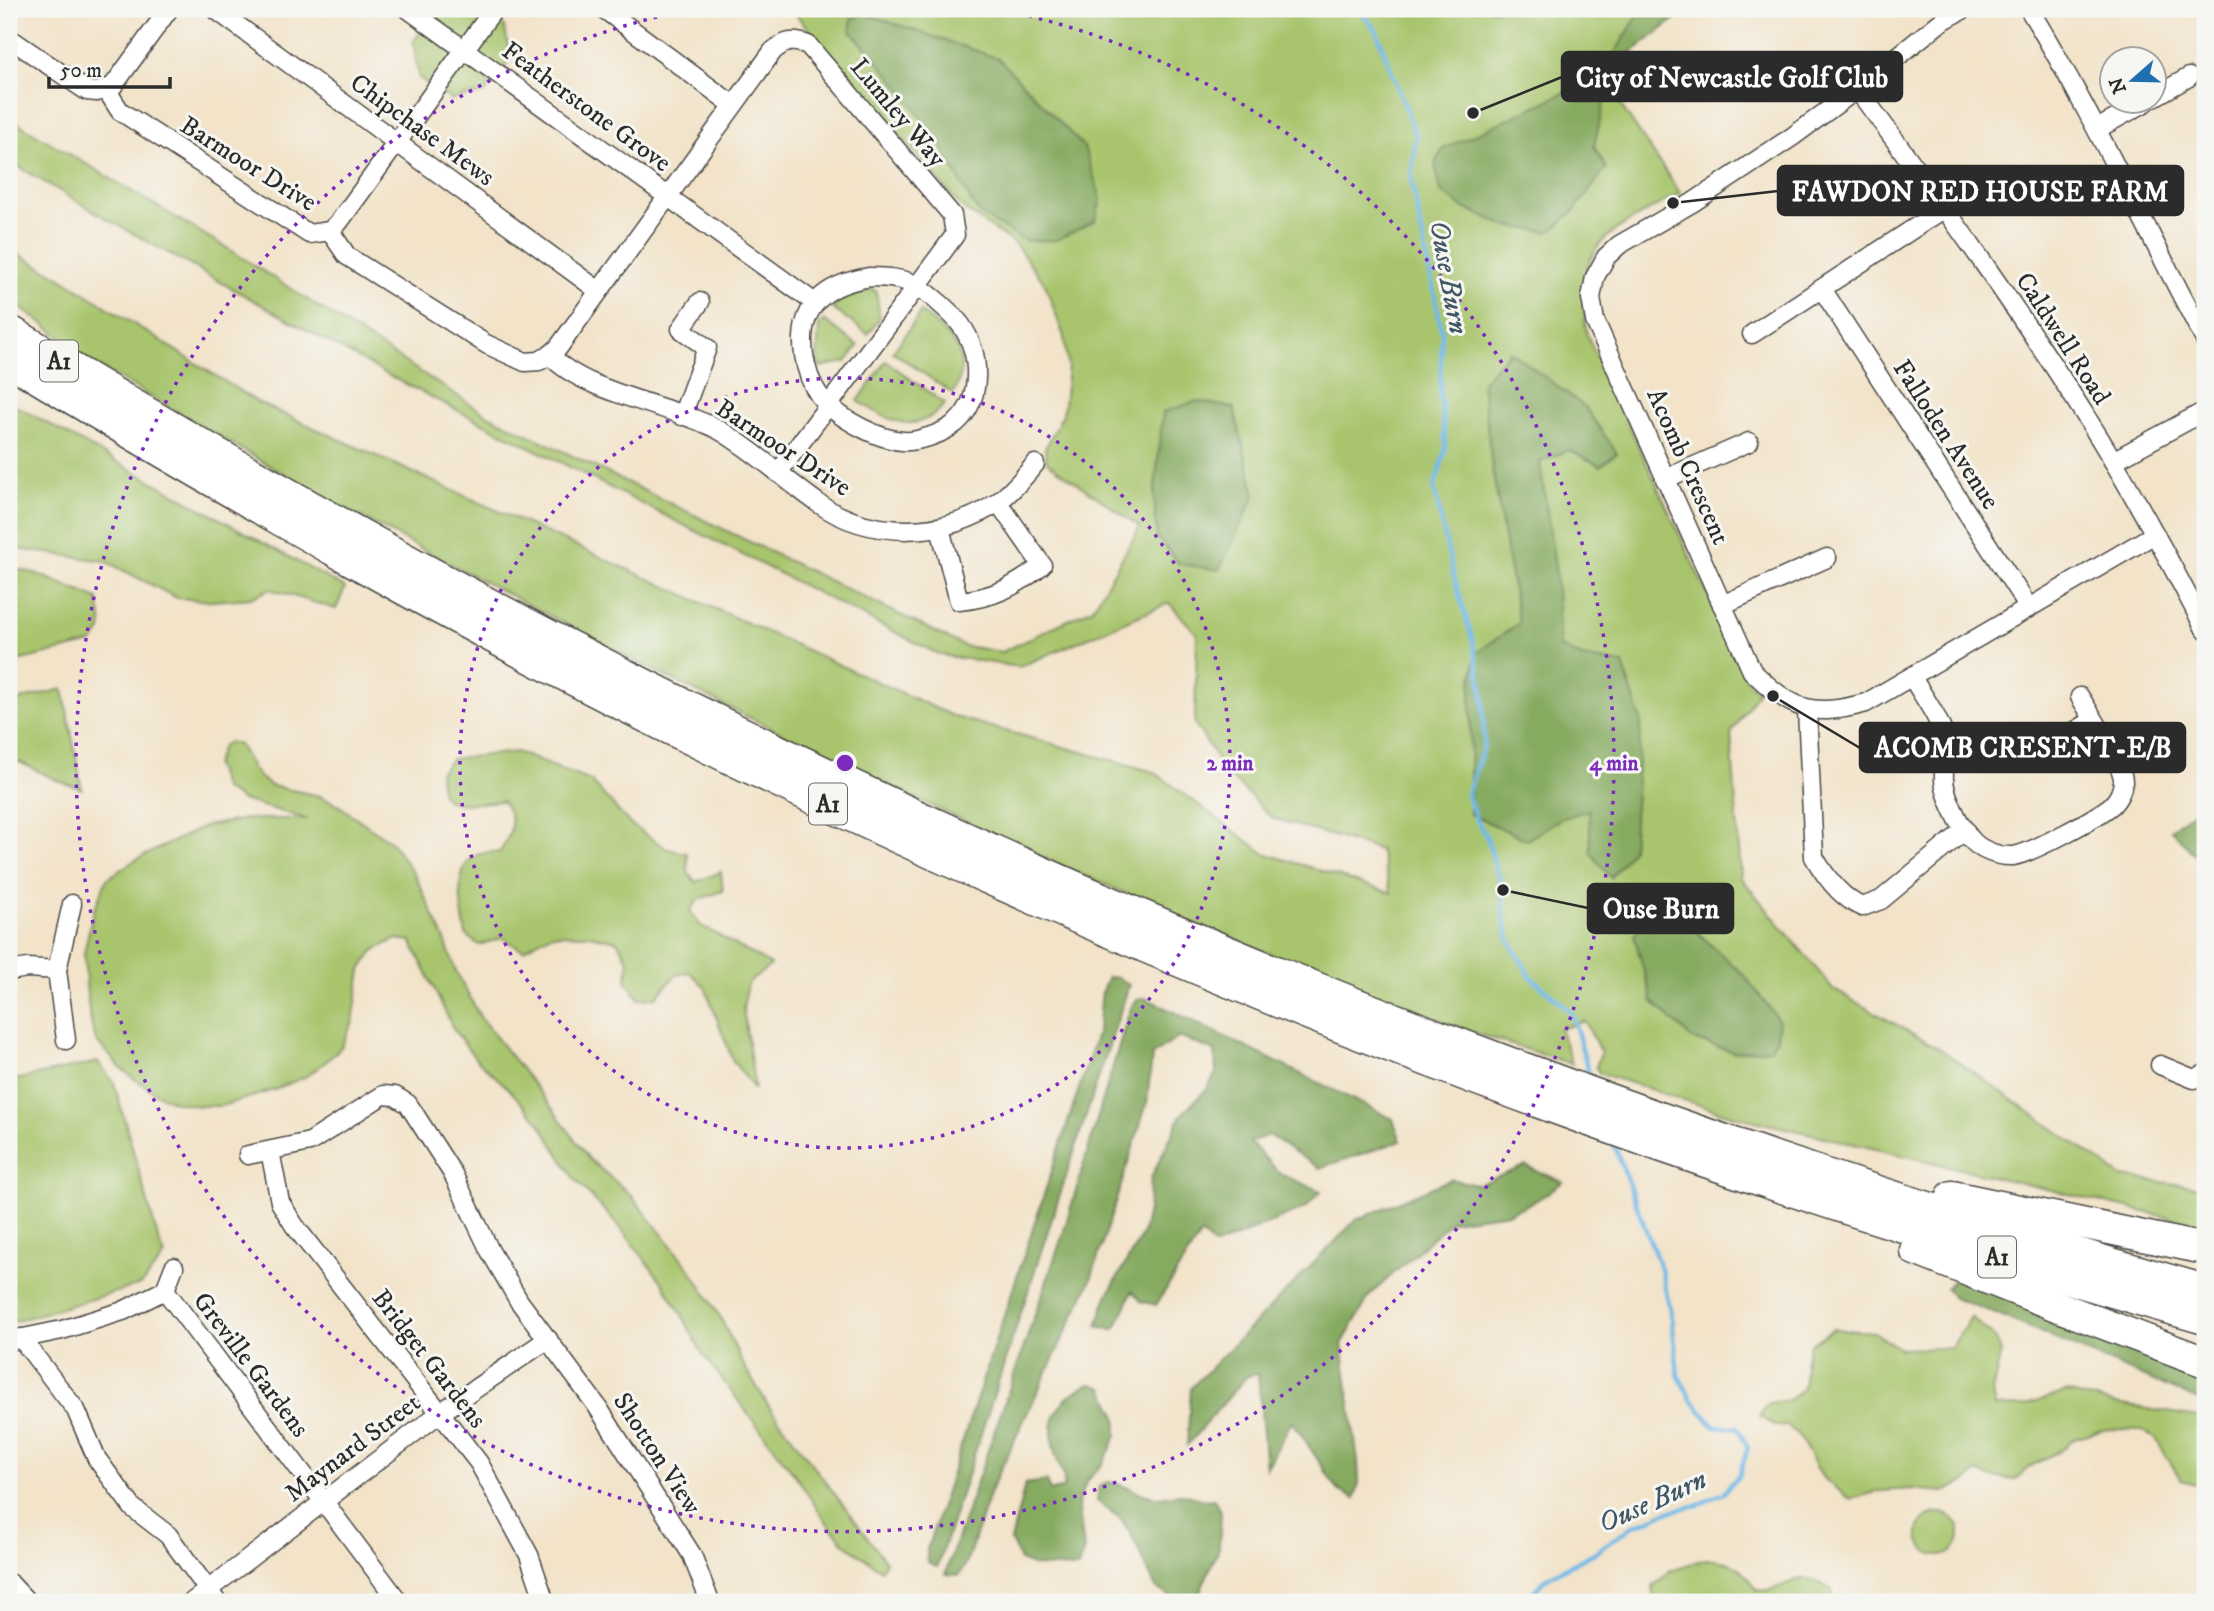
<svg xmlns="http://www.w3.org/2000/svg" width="2214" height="1611" font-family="'IM FELL DW Pica',serif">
	<rect width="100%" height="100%" fill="#f6f6f2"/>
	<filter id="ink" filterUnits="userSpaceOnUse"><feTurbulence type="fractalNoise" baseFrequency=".0143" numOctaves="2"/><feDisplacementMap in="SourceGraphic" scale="14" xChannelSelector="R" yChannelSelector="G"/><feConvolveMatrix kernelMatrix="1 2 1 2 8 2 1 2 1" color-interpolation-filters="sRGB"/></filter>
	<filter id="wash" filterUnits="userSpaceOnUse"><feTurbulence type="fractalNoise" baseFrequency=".00686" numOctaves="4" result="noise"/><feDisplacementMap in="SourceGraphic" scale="28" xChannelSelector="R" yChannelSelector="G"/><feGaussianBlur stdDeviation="1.57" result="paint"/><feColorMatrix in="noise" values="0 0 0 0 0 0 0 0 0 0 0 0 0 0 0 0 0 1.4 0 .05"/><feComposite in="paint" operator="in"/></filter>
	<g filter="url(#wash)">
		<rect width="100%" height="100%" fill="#f2e3c9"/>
		<!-- green -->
		<g fill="#a8c56d" stroke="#6a784c" stroke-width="2">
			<polygon points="438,9 480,9 504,25 511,58 485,93 451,100 419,78 413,42"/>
			<path d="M791,9H1642L1601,76L1680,193C1607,235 1572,239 1587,335L1748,682L1758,691L1731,734L1741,878L1834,990L1939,1048L2122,1177L2205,1188V1226L1734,1116L1599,1073L1596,1067L1601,1053L1585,1021L1560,1029L1572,1064L1478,1034L1349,986L1177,916L1006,841L852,768L655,671L334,503L86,359L45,325L9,300V249L58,276L259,403L955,717L1154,772L1264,853L1391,893L1380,850L1272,818L1225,771L1195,724L1197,634L1169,603L1019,667L940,655L388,375L107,219L9,161V118L227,248L486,414L964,646L1002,652L1093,608L1140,527L1047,462L1045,449L1063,414L1068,367L1064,337L1045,284L1015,244L962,208Z"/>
			<polygon points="871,289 876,291 880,318 868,334 833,309 837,302"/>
			<path d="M921,312C950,335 975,355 953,394L893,352Z"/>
			<polygon points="824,320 858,346 846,362 820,367 817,362 819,326"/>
			<path d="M886,361L945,404C916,437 890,421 858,401Z"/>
			<polygon points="9,402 345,588 336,609 270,589 251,598 213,601 177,598 105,561 9,548"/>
			<polygon points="9,568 35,573 98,599 102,623 101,631 92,643 9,663"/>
			<polygon points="63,689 82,789 59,781 9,757 9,702"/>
			<polygon points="229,742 239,745 253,769 260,778 272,786 320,796 338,805 391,842 415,875 444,938 456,971 480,1017 550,1105 589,1159 630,1194 693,1273 720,1317 745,1368 770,1408 886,1562 881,1570 844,1543 824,1519 798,1479 702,1353 681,1313 662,1282 618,1225 574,1178 539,1122 508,1088 476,1059 454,1030 411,941 396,939 373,951 361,970 353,1022 341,1047 328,1060 307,1076 274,1090 221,1106 199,1106 176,1102 159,1095 136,1080 121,1068 97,1042 92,1028 87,997 84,953 93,912 107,879 135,860 205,826 246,819 307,819 242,800 224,789 215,765 222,746"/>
			<path d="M516,752L591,781L630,824L667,849L687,853L688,873L696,882L721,872L723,891L699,899L690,911L700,925L771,965L748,983L743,1008L755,1090L733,1061L705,987L690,972L676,975L655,998L639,999L626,981L629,961L617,941L590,935L551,934L523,950L502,938L479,945L466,935C462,912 449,859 484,853C489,852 495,852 500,852C512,832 517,820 502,801C486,801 452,810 443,795C440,790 440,779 439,773L452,759Z"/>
			<polygon points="98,1062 114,1083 159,1242 165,1255 141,1285 9,1323 9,1081"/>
			<polygon points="1971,1317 1993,1336 2001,1352 1992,1392 1995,1407 2023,1406 2066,1392 2116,1404 2205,1418 2205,1481 2200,1485 2181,1480 2156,1439 2142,1430 2107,1429 2072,1440 2061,1450 2027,1468 2019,1478 2015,1480 1986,1476 1978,1472 1965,1482 1944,1492 1911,1489 1881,1491 1850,1499 1823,1478 1798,1434 1787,1426 1774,1425 1759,1416 1769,1403 1790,1400 1803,1388 1806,1358 1810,1344 1833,1329 1874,1332 1900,1349 1951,1348"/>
			<circle cx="1939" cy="1534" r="21"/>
			<path d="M1705,1559C1734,1561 1742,1566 1757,1590C1781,1594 1791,1574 1812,1580C1819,1582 1826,1587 1832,1590L1834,1602H1654L1653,1587L1671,1570Z"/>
		</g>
		<!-- forest -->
		<g fill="#86aa60" stroke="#586a46" stroke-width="2">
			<polygon points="1642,9 1688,9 1601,76 1605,98 1594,146 1606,168 1574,211 1550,232 1506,226 1464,208 1441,192 1435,165 1443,149 1601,76"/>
			<polygon points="863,13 998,58 1084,147 1101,199 1095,221 1056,240 1026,241 982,216 971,201 942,147 898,85 851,31 851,19"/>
			<polygon points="1510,351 1585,407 1617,453 1601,466 1569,450 1540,462 1556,574 1560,647 1582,657 1623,664 1641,721 1632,850 1611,878 1591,853 1589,810 1560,819 1527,840 1470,814 1471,687 1476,653 1519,623 1492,468 1482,382"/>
			<polygon points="1197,401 1234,408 1255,495 1219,570 1179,564 1157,537 1154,497 1163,412"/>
			<polygon points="2205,802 2205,866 2171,829"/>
			<polygon points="1653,913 1686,922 1745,976 1779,1021 1777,1038 1769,1049 1734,1052 1692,1039 1652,1001 1634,935"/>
			<polygon points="1108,977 1118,978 1129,985 937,1567 928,1562 927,1549 1098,1031 1102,991"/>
			<path d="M1145,998L1393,1119L1401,1141L1319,1168L1269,1135L1250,1142L1280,1174L1321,1191L1305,1208L1215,1246L1201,1234L1156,1305L1141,1301L1132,1291L1117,1326L1112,1330L1097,1326L1107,1296L1143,1233L1148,1210L1151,1178L1181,1115L1207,1089L1216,1073L1215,1051L1179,1037L1152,1055L1147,1103L1090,1282L991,1489L966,1564L959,1575L945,1574L1063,1234L1127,1019C1131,1008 1132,999 1145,998Z"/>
			<polygon points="1525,1166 1563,1182 1539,1199 1509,1213 1451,1221 1370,1295 1342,1344 1358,1462 1359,1483 1355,1499 1338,1490 1292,1421 1266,1469 1258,1374 1247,1376 1187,1445 1191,1388 1356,1220 1451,1179 1477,1185"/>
			<polygon points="1956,1278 2205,1371 2205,1403 1995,1313 1953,1298 1946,1288"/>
			<path d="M1091,1384L1103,1388L1117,1417V1435L1103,1464L1087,1480L1078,1503L1084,1549L1078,1568L1034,1566L1020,1560L1011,1541L1025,1484L1047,1481L1050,1491L1063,1489C1067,1475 1059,1467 1055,1453C1045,1420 1060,1395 1091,1384Z"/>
			<path d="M1108,1482C1127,1485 1138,1494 1155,1497C1164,1498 1173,1493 1182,1494C1194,1496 1202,1502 1214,1499L1221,1513L1219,1548L1200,1592L1186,1602H1181L1156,1588L1132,1536L1121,1519L1097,1501L1099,1487Z"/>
		</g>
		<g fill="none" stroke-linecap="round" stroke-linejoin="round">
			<!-- stream -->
			<g stroke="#70b9e8" stroke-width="4.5">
				<polyline points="1359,9 1376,30 1416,135 1411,179 1442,332 1440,393 1446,448 1434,488 1453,573 1473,642 1483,694 1484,746 1467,794 1475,817 1487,838 1503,890 1503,914 1509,940 1530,976 1572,1013 1590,1078"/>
				<polyline points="1525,1602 1545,1579 1596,1552 1631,1527 1667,1512 1698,1505 1723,1493 1739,1475 1748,1448 1737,1427 1714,1427 1691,1399 1678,1375 1672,1318 1661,1270 1613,1142"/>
			</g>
		</g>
	</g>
	<g filter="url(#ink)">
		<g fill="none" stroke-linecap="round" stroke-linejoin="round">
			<!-- minor casing -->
			<g stroke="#494743" stroke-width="21">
				<g id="minor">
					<polyline points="215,9 599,291"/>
					<polyline points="408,9 815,303"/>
					<polyline points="604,9 733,105"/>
					<path d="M1964,9L1942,21L1857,89L1792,137L1692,203L1619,245L1606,257L1595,277L1591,298L1595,321L1752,671C1792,710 1811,718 1866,703L2155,534"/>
					<path d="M2029,9C2094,116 2146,230 2205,340"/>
					<path d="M9,38L87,91L97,92L106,89L120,111L309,234L330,231L347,256L486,344L525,362L539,361L550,355C585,394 673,405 719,430C754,450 785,480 818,503C870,540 947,538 998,502C1013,491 1024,477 1035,464"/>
					<polyline points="106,89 113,86 169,9"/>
					<path d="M1857,89C1942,203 2025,318 2100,439C2138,501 2172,565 2205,629"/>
					<polyline points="2154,97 2189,77"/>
					<polyline points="2097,129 2146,102"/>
					<polyline points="330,231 339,222 494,9"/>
					<path d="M870,277C886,277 903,278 917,286C929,293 952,313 961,325C981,353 983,399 956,423C945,432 931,437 917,440C887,447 837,418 819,395C811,384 806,368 804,355C797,307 825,284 870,277Z"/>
					<polyline points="1822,289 2029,608"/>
					<polyline points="1752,334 1945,208"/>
					<path d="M550,355L558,348L773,51C785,41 793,39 808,45L952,215L955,235L778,473"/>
					<polyline points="682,416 707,348 681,329 700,302"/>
					<polyline points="2113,461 2205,411"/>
					<polyline points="1665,479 1749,442"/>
					<path d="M940,528L959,601C992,598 1016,587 1042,565L998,502"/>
					<polyline points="1722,605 1827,558"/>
					<path d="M1912,677C1922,695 1937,714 1943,733C1948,748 1943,765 1944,780C1945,796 1960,826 1970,838C1979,850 1998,857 2013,856C2030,854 2098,817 2112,805C2118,799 2122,790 2123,782C2124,764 2090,714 2080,697"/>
					<path d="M1807,709L1814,857C1825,876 1841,898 1862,907L1881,900L1965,830"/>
					<polyline points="2074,732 2093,720"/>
					<polyline points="9,971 28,968 57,970"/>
					<polyline points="66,1040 57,970 72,904"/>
					<polyline points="2160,1065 2194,1079 2205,1074"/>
					<polyline points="270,1151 280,1202 294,1225 479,1463 529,1555 545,1602"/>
					<polyline points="248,1155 310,1142 383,1095 395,1096 408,1104 453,1174 490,1251 519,1301 597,1406 692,1555 710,1602"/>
					<polyline points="165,1290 399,1602"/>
					<polyline points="21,1338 76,1410 97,1459 133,1508 168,1535 217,1602"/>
					<polyline points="9,1341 62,1330 123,1311 165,1290 174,1267"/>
					<polyline points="192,1602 440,1413 548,1339"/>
				</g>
			</g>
			<!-- tertiary casing -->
			<g stroke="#494743" stroke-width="26">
				<polyline id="tertiary" points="9,1586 24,1602"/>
			</g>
			<!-- trunk casing -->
			<g stroke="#494743" stroke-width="33">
				<g id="trunk">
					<path d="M9,330C271,489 539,637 816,768C1263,981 1728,1156 2205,1290"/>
					<path d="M9,361C237,498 467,630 706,747C1101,940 1509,1104 1928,1235C2020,1264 2112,1293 2205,1319"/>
					<polyline points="1952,1196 2205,1249"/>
					<polyline points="1915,1250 2059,1307 2205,1362"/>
				</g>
			</g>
			<!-- minor -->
			<use href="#minor" stroke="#fff" stroke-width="18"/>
			<!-- tertiary -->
			<use href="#tertiary" stroke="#fff" stroke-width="23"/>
			<!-- trunk -->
			<use href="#trunk" stroke="#fff" stroke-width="30"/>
		</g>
	</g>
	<!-- distance rings -->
	<g fill="none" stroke="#7b2cbf" stroke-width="3.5" stroke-dasharray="3.5 7">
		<circle cx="845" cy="763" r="385"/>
		<path d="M998 9A769 769 0 1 1 692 9"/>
	</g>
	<g text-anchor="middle" stroke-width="6" stroke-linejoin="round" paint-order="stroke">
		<!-- shield labels -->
		<g fill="#f6f6f2" stroke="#686867" stroke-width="2">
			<rect x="40" y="340.5" width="38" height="41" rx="5"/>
			<rect x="809" y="783.5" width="38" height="41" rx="5"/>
			<rect x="1978" y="1236.5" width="38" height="41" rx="5"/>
		</g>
		<g font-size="24" font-weight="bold" fill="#2b2b2b">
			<text x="59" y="369">A1</text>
			<text x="828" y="812">A1</text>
			<text x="1997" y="1265">A1</text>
		</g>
		<!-- street labels -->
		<g font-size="26" fill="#2b2b2b" stroke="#f6f6f2">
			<text transform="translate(587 106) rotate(36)" y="9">Featherstone Grove</text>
			<text transform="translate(899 112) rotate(50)" y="9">Lumley Way</text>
			<text transform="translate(423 129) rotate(36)" y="9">Chipchase Mews</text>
			<text transform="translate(249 163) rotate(32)" y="9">Barmoor Drive</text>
			<text transform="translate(2064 338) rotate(57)" y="9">Caldwell Road</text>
			<text transform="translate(1947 434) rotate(57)" y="9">Falloden Avenue</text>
			<text transform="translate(784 447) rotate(33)" y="9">Barmoor Drive</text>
			<text transform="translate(1689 466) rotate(66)" y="9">Acomb Crescent</text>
			<text transform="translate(430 1358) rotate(52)" y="9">Bridget Gardens</text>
			<text transform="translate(252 1364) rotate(53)" y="9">Greville Gardens</text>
			<text transform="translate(352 1447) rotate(-37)" y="9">Maynard Street</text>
			<text transform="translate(658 1453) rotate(57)" y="9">Shotton View</text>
		</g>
		<!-- water labels -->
		<g font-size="28" font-style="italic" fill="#405664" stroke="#f6f6f2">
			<text transform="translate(1450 277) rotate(80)" y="10">Ouse Burn</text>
			<text transform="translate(1652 1500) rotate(-24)" y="10">Ouse Burn</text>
		</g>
	</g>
	<circle cx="845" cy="763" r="10" fill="#7b2cbf" stroke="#f6f6f2" stroke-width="3.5"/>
	<g font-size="21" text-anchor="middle" font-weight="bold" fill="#7b2cbf" stroke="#f6f6f2" stroke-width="6" stroke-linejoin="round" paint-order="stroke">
		<text x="1230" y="770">2 min</text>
		<text x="1614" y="770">4 min</text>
	</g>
	<!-- callouts -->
	<path fill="none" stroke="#2b2b2b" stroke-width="2.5" d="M1473 113L1562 77M1673 203L1778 191M1773 696L1860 748M1503 890L1588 908"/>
	<g fill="#2b2b2b" stroke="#f6f6f2" stroke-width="2.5">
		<circle cx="1473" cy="113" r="7"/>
		<circle cx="1673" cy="203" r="7"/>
		<circle cx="1773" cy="696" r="7"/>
		<circle cx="1503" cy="890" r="7"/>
	</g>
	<g fill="#2b2b2b" stroke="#2b2b2b" stroke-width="2.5">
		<rect x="1562" y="52" width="340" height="49" rx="7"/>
		<rect x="1778" y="166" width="405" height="49" rx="7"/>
		<rect x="1860" y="723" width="325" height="49" rx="7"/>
		<rect x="1588" y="884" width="145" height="49" rx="7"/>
	</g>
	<g font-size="28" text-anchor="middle" font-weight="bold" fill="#fff">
		<text x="1732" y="87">City of Newcastle Golf Club</text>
		<text x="1980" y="201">FAWDON RED HOUSE FARM</text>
		<text x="2023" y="757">ACOMB CRESENT-E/B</text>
		<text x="1661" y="918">Ouse Burn</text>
	</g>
	<!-- margin -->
	<rect width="2214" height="1611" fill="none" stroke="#f6f6f2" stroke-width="35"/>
	<!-- north arrow -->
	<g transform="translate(2133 80) rotate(250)"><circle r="33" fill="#f6f6f2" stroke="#a5a5a2" stroke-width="2"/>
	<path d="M0-5L12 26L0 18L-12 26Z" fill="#1f6fb2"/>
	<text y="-10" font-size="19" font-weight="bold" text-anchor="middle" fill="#2b2b2b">N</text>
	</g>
	<!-- scale -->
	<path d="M49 77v10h121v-10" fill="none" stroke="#2b2b2b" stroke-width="3.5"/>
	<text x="60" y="77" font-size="21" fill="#2b2b2b" stroke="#f6f6f2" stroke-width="5" paint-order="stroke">50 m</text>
</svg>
